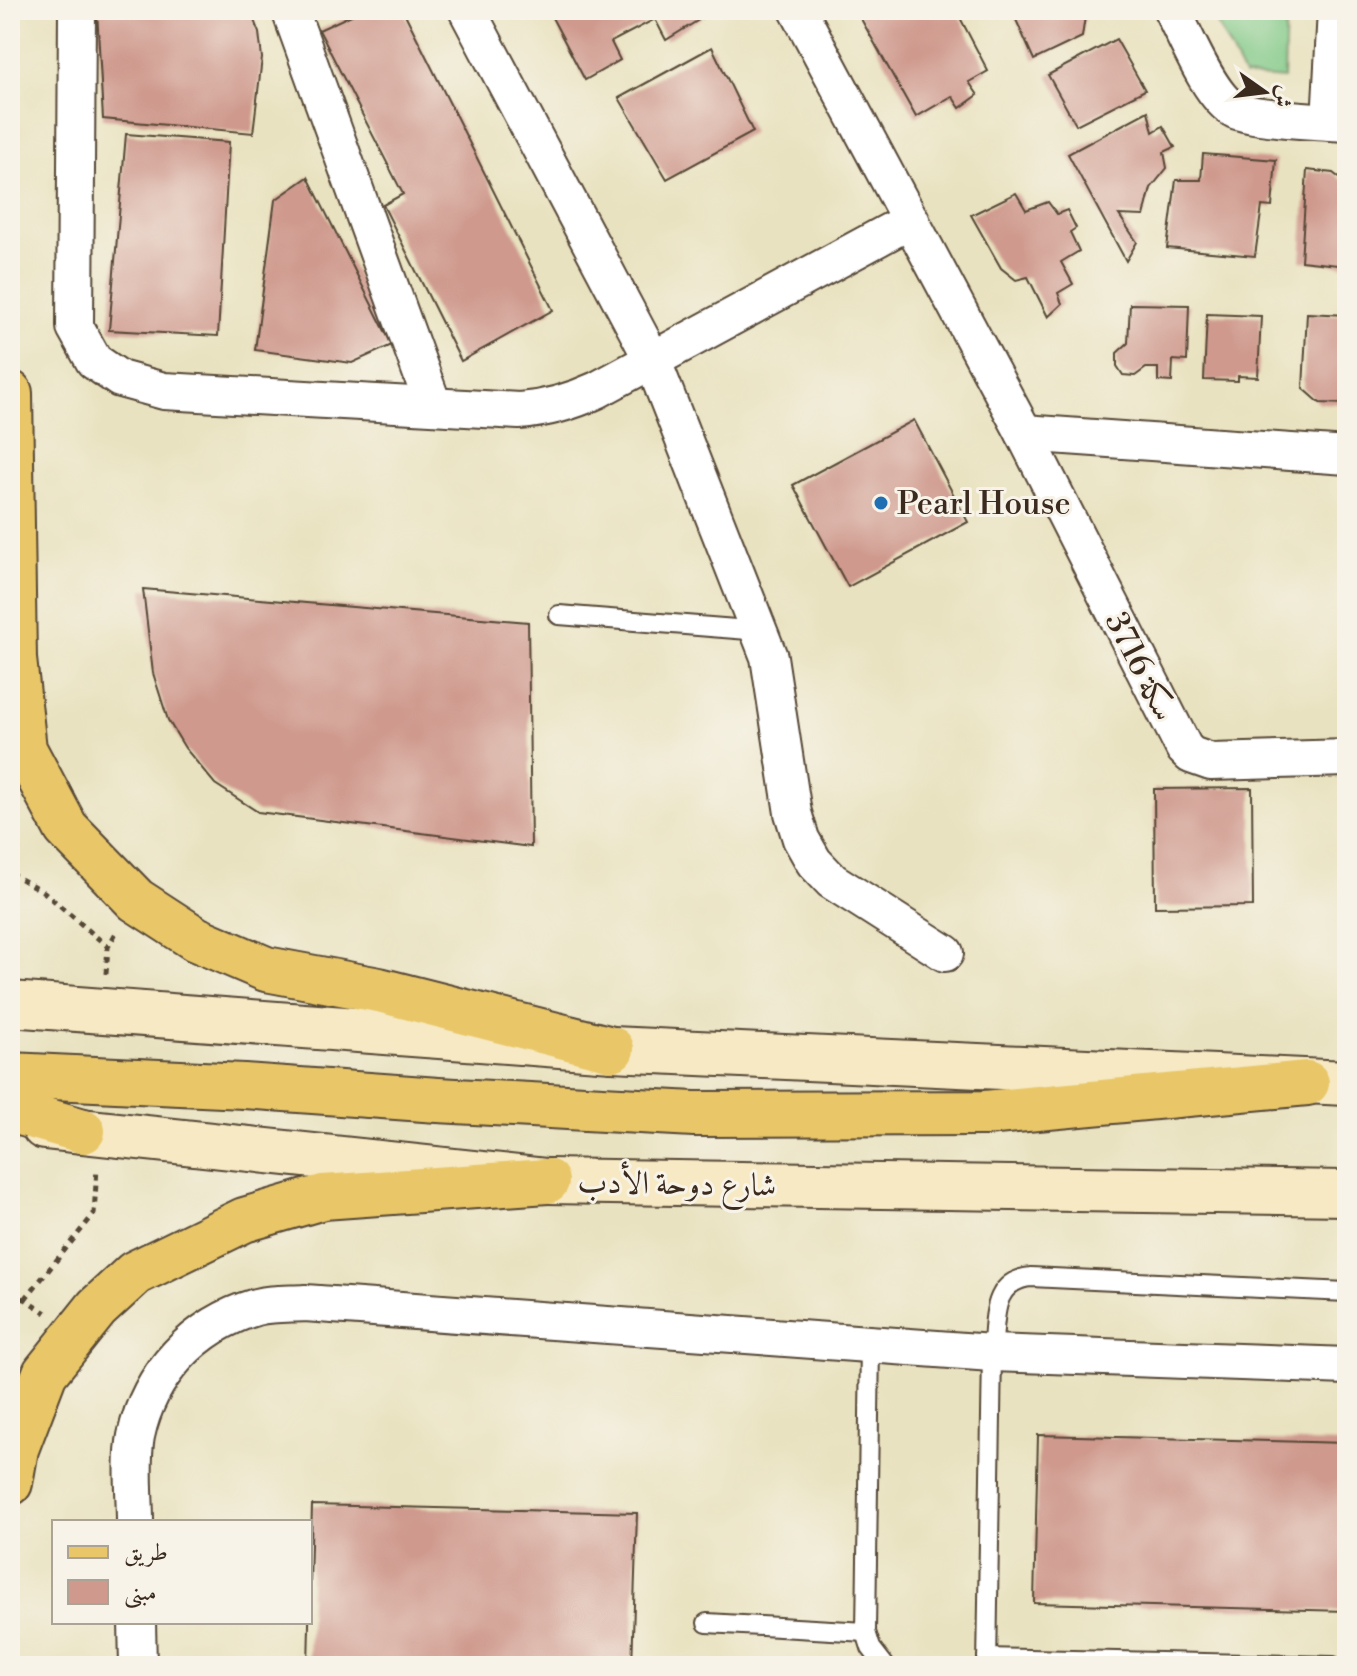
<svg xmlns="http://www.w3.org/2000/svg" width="1357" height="1676" font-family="'Libre Bodoni',Amiri,serif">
	<rect width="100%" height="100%" fill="#f7f3e8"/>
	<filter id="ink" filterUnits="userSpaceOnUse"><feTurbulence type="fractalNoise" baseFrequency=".0125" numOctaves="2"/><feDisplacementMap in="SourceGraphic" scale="16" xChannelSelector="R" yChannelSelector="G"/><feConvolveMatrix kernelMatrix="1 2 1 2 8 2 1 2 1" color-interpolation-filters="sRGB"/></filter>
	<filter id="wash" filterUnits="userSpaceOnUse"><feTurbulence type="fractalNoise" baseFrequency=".006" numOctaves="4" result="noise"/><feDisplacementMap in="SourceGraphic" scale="32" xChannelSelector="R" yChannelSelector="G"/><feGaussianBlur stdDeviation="1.8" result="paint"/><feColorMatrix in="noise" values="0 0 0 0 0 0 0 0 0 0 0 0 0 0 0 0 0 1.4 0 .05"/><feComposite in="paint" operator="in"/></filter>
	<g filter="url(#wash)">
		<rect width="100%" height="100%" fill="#e9e2c0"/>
		<!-- green -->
		<polygon fill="#7dc784" stroke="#5c7851" stroke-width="2" points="1210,10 1286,10 1284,79 1244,76"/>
		<g id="blocks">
			<!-- building -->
			<g fill="#cf998d">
				<polygon points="97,10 250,10 259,33 262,58 253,133 103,119"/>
				<polygon points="362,10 403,10 553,310 461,361 383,205 403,194 319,30"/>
				<polygon points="548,10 698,10 702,18 666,40 655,19 611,42 620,60 585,80"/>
				<polygon points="856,10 956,10 988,71 969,82 978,95 960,108 952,96 916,117"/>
				<polygon points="1019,10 1086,10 1082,37 1034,60 1013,13"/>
				<polygon points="1116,39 1145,90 1076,125 1048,75"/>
				<polygon points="712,47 753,132 667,179 619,98"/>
				<polygon points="1148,111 1153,132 1163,126 1175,147 1164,152 1167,168 1151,188 1144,216 1119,215 1137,242 1126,261 1068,154"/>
				<polygon points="126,134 229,142 218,336 109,330"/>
				<polygon points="1203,154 1276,160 1272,207 1262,206 1255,256 1167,248 1176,180 1201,180"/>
				<polygon points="1307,170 1333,173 1347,184 1347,266 1301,261"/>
				<polygon points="308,177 392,345 352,363 255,350 275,200"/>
				<polygon points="1016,193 1026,210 1048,202 1057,214 1067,210 1076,228 1070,232 1079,251 1061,262 1073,284 1058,293 1062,304 1048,317 1028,277 1016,280 1001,268 971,215"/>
				<polygon points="1130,304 1189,305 1187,361 1173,360 1172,382 1158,381 1158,368 1146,368 1135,376 1123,375 1117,366 1117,353 1128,343"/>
				<polygon points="1307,313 1347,315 1347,404 1320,403 1303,388"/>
				<polygon points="1207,314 1261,316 1258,377 1238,376 1238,381 1204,380"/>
				<polygon points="914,420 968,522 848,587 793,485"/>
				<polygon points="143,589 528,622 531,847 258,812 215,784 185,748 168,720 153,673"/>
				<polygon points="1252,788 1253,906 1155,907 1154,789"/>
				<polygon points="1038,1435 1347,1443 1347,1611 1034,1603"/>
				<polygon points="312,1505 637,1513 632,1666 308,1666"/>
			</g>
		</g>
	</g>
	<g filter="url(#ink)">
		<use href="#blocks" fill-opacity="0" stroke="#554636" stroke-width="2"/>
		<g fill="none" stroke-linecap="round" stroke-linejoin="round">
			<!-- lane casing -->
			<g stroke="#554636" stroke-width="22">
				<g id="lane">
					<polyline points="559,615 761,631"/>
					<polyline points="870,1344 866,1632 871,1648 885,1666"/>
					<polyline points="707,1623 866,1632"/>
					<polyline points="987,1658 1333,1666"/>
					<path d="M987,1666L992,1353C996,1321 990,1281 1031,1277L1347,1292"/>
				</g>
			</g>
			<!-- street casing -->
			<g stroke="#554636" stroke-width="40">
				<g id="street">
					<path d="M77,10L75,327L94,361L120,379L164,391L519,411C548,409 571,402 597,390L911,220"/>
					<polyline points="290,10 433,405"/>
					<polyline points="467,10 652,359 769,657 793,813 801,839 814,862 832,881 945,953"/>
					<polyline points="798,10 1024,433 1184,748 1191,755 1211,762 1347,758"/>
					<path d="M1172,10C1185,35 1210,98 1235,110C1255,119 1322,121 1347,123"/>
					<polyline points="1330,122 1336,10"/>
					<polyline points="1024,433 1347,456"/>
					<path d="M135,1522C135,1495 131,1463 136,1436C149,1374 195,1325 256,1307C271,1303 289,1304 305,1303L992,1353L1347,1366"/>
					<polyline points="137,1622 138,1666"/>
				</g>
			</g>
			<!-- secondary casing -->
			<g stroke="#554636" stroke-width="48">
				<g id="secondary">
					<polyline points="10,1004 612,1049 1347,1083"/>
					<polyline points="44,1127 547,1181 1347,1193"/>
				</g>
			</g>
			<!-- primary casing -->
			<g stroke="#554636" stroke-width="48">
				<g id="primary">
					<polyline points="10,393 14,659 24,749 66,828 136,900 196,939 266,969 379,990 612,1049"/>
					<polyline points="10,1075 244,1086 438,1100 694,1114 985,1113 1307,1083"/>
					<polyline points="10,1110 83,1131"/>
					<polyline points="10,1483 16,1449 45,1373 97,1308 135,1273 244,1220 323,1197 547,1181"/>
				</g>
			</g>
			<!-- path -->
			<g stroke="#554636" stroke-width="5" stroke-dasharray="6 6" stroke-linecap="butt">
				<polyline points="10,873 44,892 108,947"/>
				<polyline points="106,974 108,947 117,931"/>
				<polyline points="10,1296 25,1299 46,1313"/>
				<polyline points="25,1299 94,1214 97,1168"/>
			</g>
			<!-- lane -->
			<use href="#lane" stroke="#fff" stroke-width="18"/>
			<!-- street -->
			<use href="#street" stroke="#fff" stroke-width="36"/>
			<!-- secondary -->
			<use href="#secondary" stroke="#f6e9c3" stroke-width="44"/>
			<!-- primary -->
			<use href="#primary" stroke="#e9c769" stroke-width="44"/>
		</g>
	</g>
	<!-- markers -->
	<circle fill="#1f6fb2" stroke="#f7f3e8" stroke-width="3" cx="881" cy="503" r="8"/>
	<g text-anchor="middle" stroke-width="6" stroke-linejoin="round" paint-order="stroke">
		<!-- poi labels -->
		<g font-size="32" fill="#3b2a1e" stroke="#f7f3e8" text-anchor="start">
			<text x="897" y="514">Pearl House</text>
		</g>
		<!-- street labels -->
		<g font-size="32" fill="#3b2a1e" stroke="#f7f3e8">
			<text transform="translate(1141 666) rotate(63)" y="11">سكة 3716</text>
			<text transform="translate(677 1183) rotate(1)" y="11">شارع دوحة الأدب</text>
		</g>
	</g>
	<!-- margin -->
	<rect width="1357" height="1676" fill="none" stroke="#f7f3e8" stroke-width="40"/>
	<!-- legend -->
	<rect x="52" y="1520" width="260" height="104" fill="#f7f3e8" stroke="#aca397" stroke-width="2"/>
	<rect x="68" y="1546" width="40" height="12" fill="#e9c769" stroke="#aca397" stroke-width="2"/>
	<text x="124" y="1560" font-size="24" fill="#3b2a1e">طريق</text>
	<rect x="68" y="1580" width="40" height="24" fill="#cf998d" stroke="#aca397" stroke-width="2"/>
	<text x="124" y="1600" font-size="24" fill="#3b2a1e">مبنى</text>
	<!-- north arrow -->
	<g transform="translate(1265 92) rotate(104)" stroke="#f7f3e8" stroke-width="6" paint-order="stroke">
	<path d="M0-6L14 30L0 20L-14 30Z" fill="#3b2a1e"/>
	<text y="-12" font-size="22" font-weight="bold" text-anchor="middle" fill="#3b2a1e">ش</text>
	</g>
</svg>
